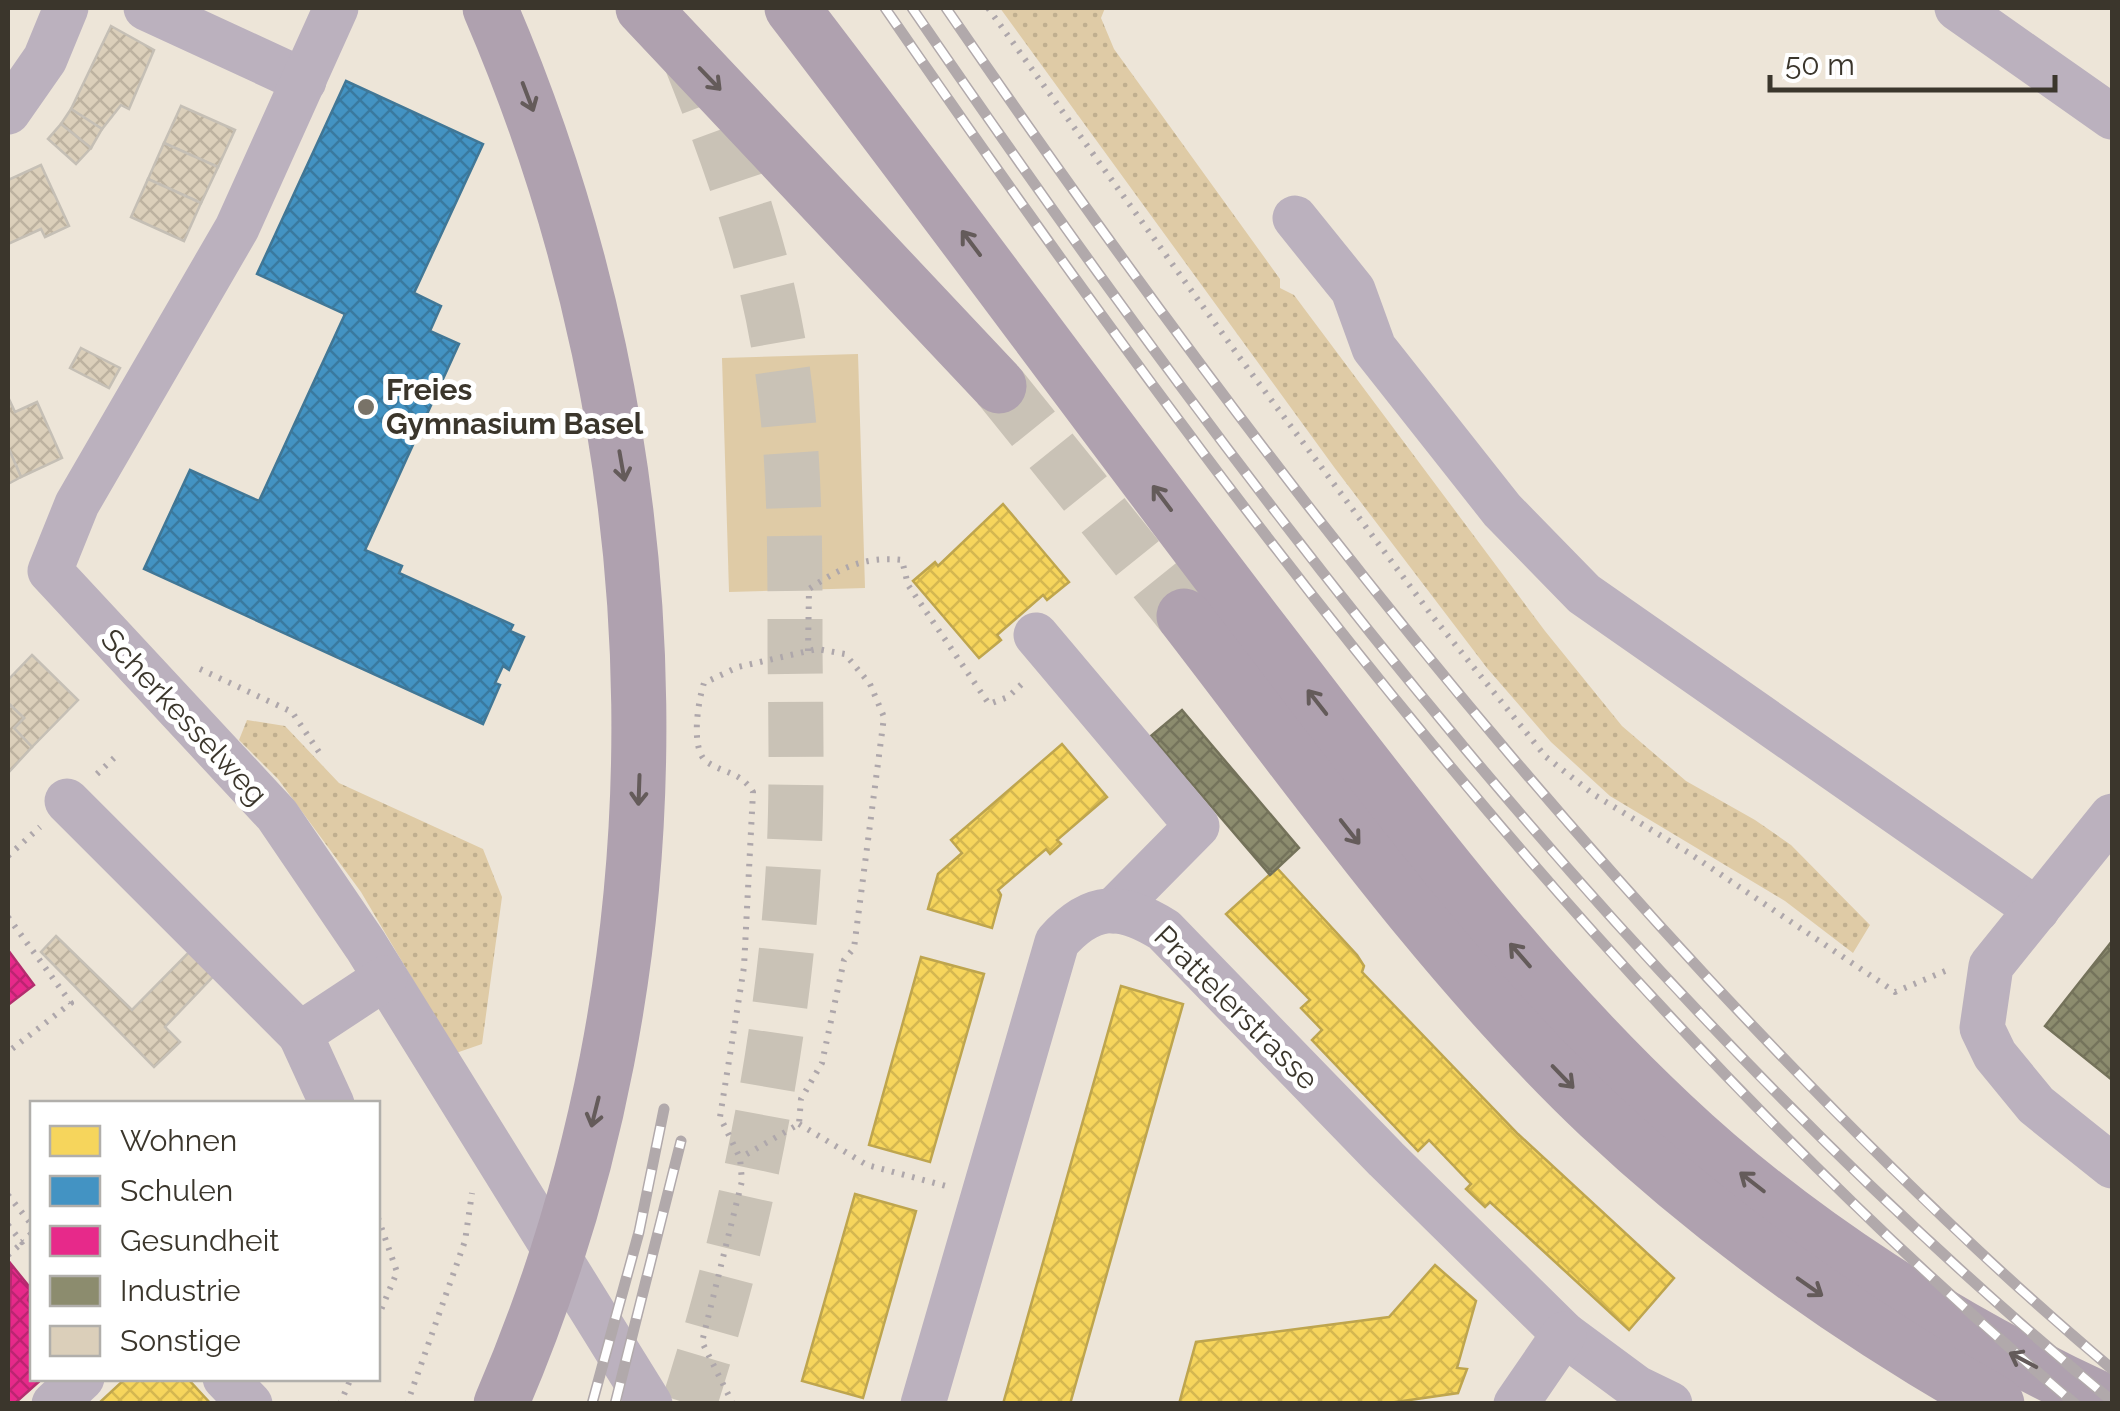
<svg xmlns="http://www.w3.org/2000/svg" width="2120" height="1411" font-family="Raleway,sans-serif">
	<defs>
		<pattern id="grass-dots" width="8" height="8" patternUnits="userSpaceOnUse" patternTransform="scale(2.5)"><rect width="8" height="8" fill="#dfcba6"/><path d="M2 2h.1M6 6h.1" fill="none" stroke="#c0af8f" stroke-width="1.8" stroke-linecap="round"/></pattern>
		<pattern id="homes-cross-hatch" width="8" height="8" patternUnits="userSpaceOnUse" patternTransform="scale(2.5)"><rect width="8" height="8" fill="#f6d55c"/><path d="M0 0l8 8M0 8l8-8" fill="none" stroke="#d4b750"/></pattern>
		<pattern id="schools-cross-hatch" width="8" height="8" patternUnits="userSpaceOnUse" patternTransform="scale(2.5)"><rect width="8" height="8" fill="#4393c3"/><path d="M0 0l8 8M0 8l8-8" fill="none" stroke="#39799f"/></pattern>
		<pattern id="health-cross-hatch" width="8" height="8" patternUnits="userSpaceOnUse" patternTransform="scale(2.5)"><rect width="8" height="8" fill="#e7298a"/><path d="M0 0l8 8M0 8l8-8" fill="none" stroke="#bc2471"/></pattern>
		<pattern id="industry-cross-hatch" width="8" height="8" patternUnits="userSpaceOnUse" patternTransform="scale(2.5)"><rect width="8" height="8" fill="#8c8c6e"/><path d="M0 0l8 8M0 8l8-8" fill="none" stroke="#74735b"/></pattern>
		<pattern id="building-cross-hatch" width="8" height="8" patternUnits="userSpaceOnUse" patternTransform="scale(2.5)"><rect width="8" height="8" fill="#dbcfba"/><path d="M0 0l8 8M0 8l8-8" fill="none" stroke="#bdb2a0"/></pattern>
	</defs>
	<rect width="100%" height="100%" fill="#ede5d8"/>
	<!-- grass -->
	<g fill="url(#grass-dots)">
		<polygon points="1000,8 1105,8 1101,18 1114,49 1280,279 1280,288 1294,295 1545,631 1622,726 1686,781 1755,820 1791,845 1870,925 1853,953 1785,901 1610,796 1551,742 1487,668 1334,467"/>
		<polygon points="247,720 285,726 339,783 483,849 502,897 482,1044 456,1053 361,892 278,779 239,740"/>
	</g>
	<!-- garden -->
	<polygon fill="#dfcba6" points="858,354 865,588 729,592 722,358"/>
	<!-- homes -->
	<g fill="url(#homes-cross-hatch)" stroke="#bea54e" stroke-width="2.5">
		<polygon points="1003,504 1069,582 1047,600 1043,595 997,635 1001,640 979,658 913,581 935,562 938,566"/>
		<polygon points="1062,744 1107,797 1057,840 1061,844 1050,854 1046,849 998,890 1001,895 992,928 928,909 938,874 962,853 951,840"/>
		<polygon points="1277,868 1357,955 1364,966 1362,972 1518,1134 1674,1278 1629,1330 1490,1202 1485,1207 1466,1189 1471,1184 1429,1140 1418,1151 1312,1040 1322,1030 1301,1008 1310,1000 1226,914"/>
		<polygon points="921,957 984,974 930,1162 869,1145"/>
		<polygon points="1121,986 1183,1004 1070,1404 1003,1404"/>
		<polygon points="855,1194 916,1211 863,1398 802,1381"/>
		<polygon points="1435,1265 1476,1301 1457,1368 1467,1369 1458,1393 1382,1404 1179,1404 1196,1342 1389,1317"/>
		<polygon points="126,1378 187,1378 211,1404 98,1404"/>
	</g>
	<!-- schools -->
	<polygon fill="url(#schools-cross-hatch)" stroke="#417796" stroke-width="2.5" points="346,81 483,144 414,293 441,306 430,331 459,344 365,550 402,566 399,573 513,625 510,631 524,637 509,670 503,666 495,683 500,685 483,724 144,569 190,470 259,501 345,314 257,274"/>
	<!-- health -->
	<g fill="url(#health-cross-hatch)" stroke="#b32d6e" stroke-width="2.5">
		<polygon points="8,950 34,985 8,1005"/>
		<polygon points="11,1264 32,1290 28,1300 32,1305 32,1378 43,1378 14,1404 8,1404"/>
	</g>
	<!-- industry -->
	<g fill="url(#industry-cross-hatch)" stroke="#74725a" stroke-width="2.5">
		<polygon points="1182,710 1299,848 1270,875 1151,736"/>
		<polygon points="2112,941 2112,1080 2045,1026"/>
	</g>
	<!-- building -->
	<g fill="url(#building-cross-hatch)" stroke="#c5bfb5" stroke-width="2.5">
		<polygon points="111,26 154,50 129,109 121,105 102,129 71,109"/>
		<polygon points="181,106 235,130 218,167 164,143"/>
		<polygon points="71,109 102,129 91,148 61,124"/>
		<polygon points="61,124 91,148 76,164 48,139"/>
		<polygon points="164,143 218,167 201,203 148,179"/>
		<polygon points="41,165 69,226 45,237 41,229 8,244 8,180"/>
		<polygon points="148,179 201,203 184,241 131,217"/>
		<polygon points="81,348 120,368 109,388 70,368"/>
		<polygon points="9,399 15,412 37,402 62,458 21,477 8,447"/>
		<polygon points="8,447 21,477 8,484"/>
		<polygon points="32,655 78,700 32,747 14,728 24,718 8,703 8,680"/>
		<polygon points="8,703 24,718 14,728 32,747 8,773"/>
		<polygon points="56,936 132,1010 201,940 226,963 165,1027 180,1042 154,1067 41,952"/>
	</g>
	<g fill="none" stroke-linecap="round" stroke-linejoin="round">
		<!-- highway-tunnel -->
		<g stroke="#c9c2b6" stroke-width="55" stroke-dasharray="55 28" stroke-linecap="butt">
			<path d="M688,53C725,145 761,244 778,342C796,444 795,548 795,651C796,734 798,818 791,901C777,1073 742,1239 689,1404"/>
			<polyline points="999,386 1184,616"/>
		</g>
		<!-- path -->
		<g stroke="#aea7ab" stroke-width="6" stroke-dasharray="2.5 8" stroke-linecap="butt">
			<polyline points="988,8 1240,358 1433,617 1546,757 1593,794 1689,853 1895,992 1950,969"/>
			<path d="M808,651L809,589C840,568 864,556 902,560L908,585L989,704L1008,697L1026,680"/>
			<polyline points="200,669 292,712 319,752"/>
			<polyline points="97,774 114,758"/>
			<polyline points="8,856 40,827"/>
			<polyline points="8,917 71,1003 8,1052"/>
			<polyline points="799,1124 867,1165 946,1186"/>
			<polyline points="8,1195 32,1225"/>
			<polyline points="378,1218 397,1272 378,1317"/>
			<polyline points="8,1225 22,1242 32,1233"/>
			<polyline points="8,1255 22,1243"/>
			<polyline points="340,1404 351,1378"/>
			<polyline points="407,1404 465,1241 472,1193"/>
			<path d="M733,1404L702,1342L742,1181L740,1158L720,1117L744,967L753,792C741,772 725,774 707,762C690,750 698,701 704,683L738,667L817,649L845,654L870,684L884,717L854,948L844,960L822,1063L801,1099L799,1124L740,1158"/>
		</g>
		<!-- minor -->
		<g stroke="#bbb1be" stroke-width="45">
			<polyline points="146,8 304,81"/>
			<polyline points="336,8 237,228 77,504 50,571 277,815 366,946 650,1404"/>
			<polyline points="1957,8 2112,117"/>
			<polyline points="8,112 45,59 66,8"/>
			<polyline points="1295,218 1353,290 1374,348 1502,510 1584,594 2037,910"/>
			<polyline points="1036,635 1197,826 1113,911"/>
			<polyline points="67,801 300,1034"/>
			<polyline points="2112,816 1991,966 1982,1028 1995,1055 2036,1105 2112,1166"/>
			<polyline points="332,1104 300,1034 385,978"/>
			<polyline points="225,1378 250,1404"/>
			<polyline points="54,1404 82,1378"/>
			<path d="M923,1404L1057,942C1092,902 1121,903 1164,930L1386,1159L1564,1334L1637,1388L1670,1404"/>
			<polyline points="1516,1404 1564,1334"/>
		</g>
		<!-- highway -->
		<g stroke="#afa1af" stroke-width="55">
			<path d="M490,8C680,449 693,959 501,1404"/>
			<polyline points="643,8 999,386"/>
			<path d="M792,8C950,214 1104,425 1262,631C1391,798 1517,970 1672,1115C1798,1234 1953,1332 2111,1404"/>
			<path d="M1184,616C1316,787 1443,967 1600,1116C1720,1229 1854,1323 1997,1404"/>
		</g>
		<!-- rail casing -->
		<g stroke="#b1a9ab" stroke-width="11">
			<g id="rail">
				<path d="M885,8C1233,513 1603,1006 2075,1404"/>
				<path d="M912,8C1257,511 1638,1011 2112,1401"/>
				<path d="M946,8C1179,347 1424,672 1704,974C1833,1113 1967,1247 2112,1369"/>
				<polyline points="592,1404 639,1232 664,1109"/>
				<polyline points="615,1404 681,1141"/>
			</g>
		</g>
		<!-- rail -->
		<use href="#rail" stroke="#fff" stroke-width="8" stroke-dasharray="22" stroke-linecap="butt"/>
	</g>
	<!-- one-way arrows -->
	<defs><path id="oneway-shaft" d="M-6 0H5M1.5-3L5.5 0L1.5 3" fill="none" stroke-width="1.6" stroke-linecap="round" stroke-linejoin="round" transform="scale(2.5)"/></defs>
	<g stroke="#645b5a">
		<use href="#oneway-shaft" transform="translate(710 79) rotate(46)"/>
		<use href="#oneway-shaft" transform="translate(528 97) rotate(69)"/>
		<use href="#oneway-shaft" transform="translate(971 243) rotate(-127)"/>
		<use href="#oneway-shaft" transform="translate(622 466) rotate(80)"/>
		<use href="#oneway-shaft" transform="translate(1162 498) rotate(-127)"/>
		<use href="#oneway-shaft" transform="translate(1317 702) rotate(-128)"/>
		<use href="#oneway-shaft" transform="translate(639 790) rotate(92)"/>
		<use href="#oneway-shaft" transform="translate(1350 832) rotate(52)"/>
		<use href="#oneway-shaft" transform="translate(1520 955) rotate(-131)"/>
		<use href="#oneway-shaft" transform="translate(1563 1077) rotate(46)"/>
		<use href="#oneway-shaft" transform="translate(595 1112) rotate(104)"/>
		<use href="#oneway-shaft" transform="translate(1752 1182) rotate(-142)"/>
		<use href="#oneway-shaft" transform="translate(1810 1287) rotate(35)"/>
		<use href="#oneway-shaft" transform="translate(2023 1360) rotate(-152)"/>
	</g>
	<!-- markers -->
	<circle fill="#797368" stroke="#fff" stroke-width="4" cx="366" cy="407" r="10"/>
	<g text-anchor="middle" stroke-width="10" stroke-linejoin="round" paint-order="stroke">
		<!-- poi labels -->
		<g font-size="30" font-weight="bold" fill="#3b362c" stroke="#fff" text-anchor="start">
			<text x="386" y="400">Freies<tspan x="386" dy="34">Gymnasium Basel</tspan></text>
		</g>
		<!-- street labels -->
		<g font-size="30" fill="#3b362c" stroke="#fff">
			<text transform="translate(184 717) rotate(47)" y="10">Scherkesselweg</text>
			<text transform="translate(1236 1008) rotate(45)" y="10">Prattelerstrasse</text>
		</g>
	</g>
	<!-- border -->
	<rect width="2120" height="1411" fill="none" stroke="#3b362c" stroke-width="20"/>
	<!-- legend -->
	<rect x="30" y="1101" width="350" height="280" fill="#ffffff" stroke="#b1afab" stroke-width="2.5"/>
	<rect x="50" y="1126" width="50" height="30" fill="#f6d55c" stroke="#b1afab" stroke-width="2.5"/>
	<text x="120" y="1151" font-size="30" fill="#3b362c">Wohnen</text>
	<rect x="50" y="1176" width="50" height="30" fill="#4393c3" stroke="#b1afab" stroke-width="2.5"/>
	<text x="120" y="1201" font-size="30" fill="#3b362c">Schulen</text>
	<rect x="50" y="1226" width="50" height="30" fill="#e7298a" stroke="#b1afab" stroke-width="2.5"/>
	<text x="120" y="1251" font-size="30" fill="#3b362c">Gesundheit</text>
	<rect x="50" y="1276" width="50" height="30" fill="#8c8c6e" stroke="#b1afab" stroke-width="2.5"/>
	<text x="120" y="1301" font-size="30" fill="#3b362c">Industrie</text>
	<rect x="50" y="1326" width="50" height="30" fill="#dbcfba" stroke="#b1afab" stroke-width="2.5"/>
	<text x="120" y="1351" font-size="30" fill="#3b362c">Sonstige</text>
	<!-- scale -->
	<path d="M1770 75v15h285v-15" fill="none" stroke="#3b362c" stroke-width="5"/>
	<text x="1785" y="75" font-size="30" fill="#3b362c" stroke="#ffffff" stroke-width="8" paint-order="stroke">50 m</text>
</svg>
